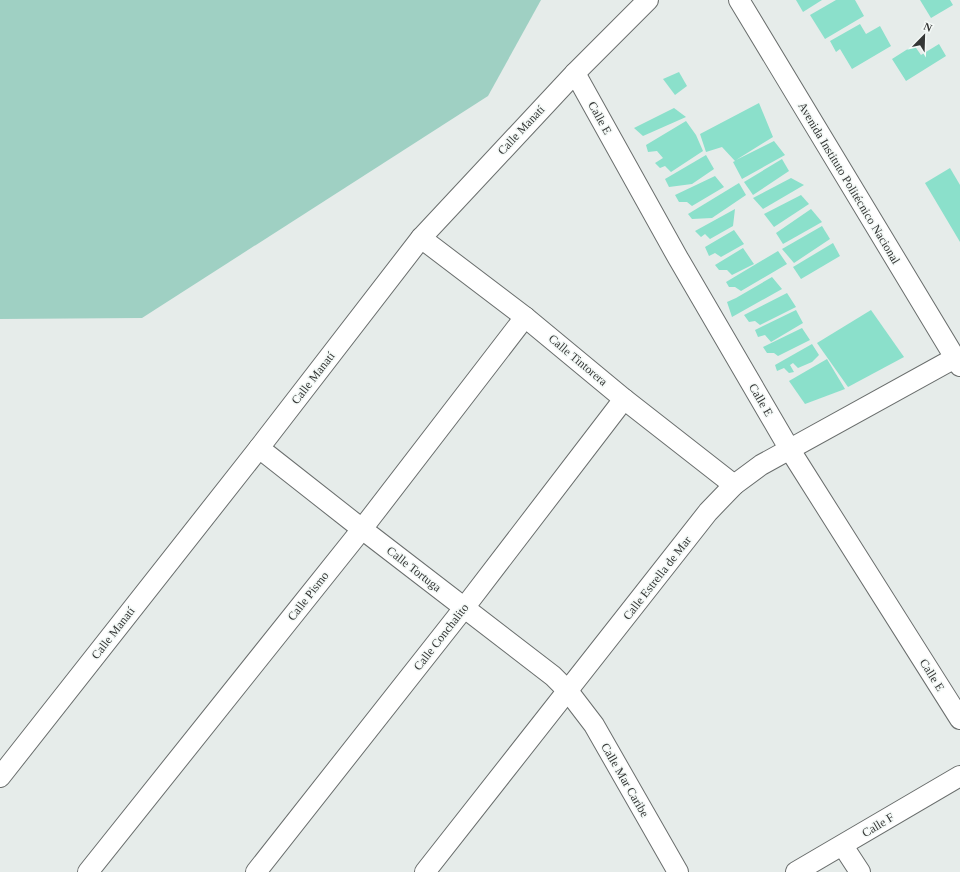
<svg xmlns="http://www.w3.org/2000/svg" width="960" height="872" font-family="Georgia,serif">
	<rect width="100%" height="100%" fill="#e6ecea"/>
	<!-- green -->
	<polygon fill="#9fd0c3" points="0,0 541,0 488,96 142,318 0,319"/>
	<!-- building -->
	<g fill="#8be0cb">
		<polygon points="796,0 822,0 803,12"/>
		<polygon points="836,0 855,0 864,16 825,39 810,15"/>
		<polygon points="920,0 950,0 953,5 931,18"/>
		<polygon points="860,24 866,34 880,26 891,46 852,69 840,49 836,52 830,41"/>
		<polygon points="939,44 946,56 906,81 892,59 914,45 921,55"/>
		<polygon points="679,72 687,86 675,95 663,79"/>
		<polygon points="759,103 773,137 736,160 774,141 785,155 742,179 733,162 735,161 722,147 706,152 700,134"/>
		<polygon points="674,108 686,117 643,136 634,128"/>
		<polygon points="686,121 696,135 703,151 671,172 665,166 660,168 655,163 663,158 657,151 648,152 646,145"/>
		<polygon points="706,155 714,169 692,184 669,187 665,179"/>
		<polygon points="782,159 789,171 753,195 744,182"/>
		<polygon points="950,168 960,185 960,242 925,183"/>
		<polygon points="715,176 724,187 692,206 687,202 679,202 675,195"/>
		<polygon points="791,178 804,185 763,209 753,198"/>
		<polygon points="739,183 746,195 712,218 692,219 688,214"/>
		<polygon points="801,195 809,204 774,227 764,214"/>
		<polygon points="735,209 733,226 710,239 705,234 701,237 695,231"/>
		<polygon points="811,209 822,222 783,244 776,233"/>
		<polygon points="822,226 830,239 794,263 782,249"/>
		<polygon points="734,230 744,244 721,257 715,253 709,256 705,247"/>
		<polygon points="833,243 840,256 801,279 793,267"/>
		<polygon points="743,248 754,264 732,275 727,270 719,270 715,265"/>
		<polygon points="778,251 787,264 741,291 735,287 729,287 726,282"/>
		<polygon points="772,277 782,289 732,317 727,302 736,298"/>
		<polygon points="787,293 796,307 760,325 755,321 749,322 744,315"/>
		<polygon points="796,310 803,323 771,342 765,335 758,337 755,330"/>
		<polygon points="871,310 904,357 848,387 817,343"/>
		<polygon points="802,328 810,340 778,356 774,353 767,353 763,347"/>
		<polygon points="812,344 819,355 812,362 798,368 793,363 790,365 794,372 789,373 784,368 777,371 775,365"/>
		<polygon points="827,359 845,389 805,404 789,381"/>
	</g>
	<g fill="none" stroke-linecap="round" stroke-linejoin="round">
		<!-- minor casing -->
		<g stroke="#6a6e6d" stroke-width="22">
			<g id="minor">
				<polyline points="739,0 960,366"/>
				<polyline points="575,73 678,258 790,450 960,719"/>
				<polyline points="421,238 525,317 624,399 734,485"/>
				<polyline points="259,448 362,529 553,676 568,691 594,725 678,872"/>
				<polyline points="0,777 259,448 421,238 575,73 648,0"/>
				<polyline points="843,846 860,872"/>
				<polyline points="88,872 362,529 525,317"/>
				<polyline points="256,872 464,608 624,399"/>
				<polyline points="425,872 708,512 734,485 761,465 955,358"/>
				<polyline points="796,872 960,776"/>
			</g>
		</g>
		<!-- minor -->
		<use href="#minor" stroke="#fff" stroke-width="20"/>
	</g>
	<g text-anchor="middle" stroke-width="3" stroke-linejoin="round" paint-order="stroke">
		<!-- street labels -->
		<g font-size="12" fill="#343635" stroke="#f4f9f7">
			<text transform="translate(600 118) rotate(61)" y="4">Calle E</text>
			<text transform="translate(521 130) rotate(-47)" y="4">Calle Manatí</text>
			<text transform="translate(849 183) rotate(59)" y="4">Avenida Instituto Politécnico Nacional</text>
			<text transform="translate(578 360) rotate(40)" y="4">Calle Tintorera</text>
			<text transform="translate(313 378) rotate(-52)" y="4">Calle Manatí</text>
			<text transform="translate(761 400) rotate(60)" y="4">Calle E</text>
			<text transform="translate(414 569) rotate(38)" y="4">Calle Tortuga</text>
			<text transform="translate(657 578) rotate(-52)" y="4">Calle Estrella de Mar</text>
			<text transform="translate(308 596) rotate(-52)" y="4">Calle Pismo</text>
			<text transform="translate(113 633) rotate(-52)" y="4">Calle Manatí</text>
			<text transform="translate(441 637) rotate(-52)" y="4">Calle Conchalito</text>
			<text transform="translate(932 675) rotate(58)" y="4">Calle E</text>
			<text transform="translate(625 780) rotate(60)" y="4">Calle Mar Caribe</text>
			<text transform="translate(878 825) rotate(-31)" y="4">Calle F</text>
		</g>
	</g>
	<!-- north arrow -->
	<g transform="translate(924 36) rotate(23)" stroke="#f4f9f7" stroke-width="3" paint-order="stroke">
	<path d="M0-3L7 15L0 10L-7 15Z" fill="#343635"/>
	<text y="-6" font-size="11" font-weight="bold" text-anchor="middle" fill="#343635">N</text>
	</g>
</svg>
